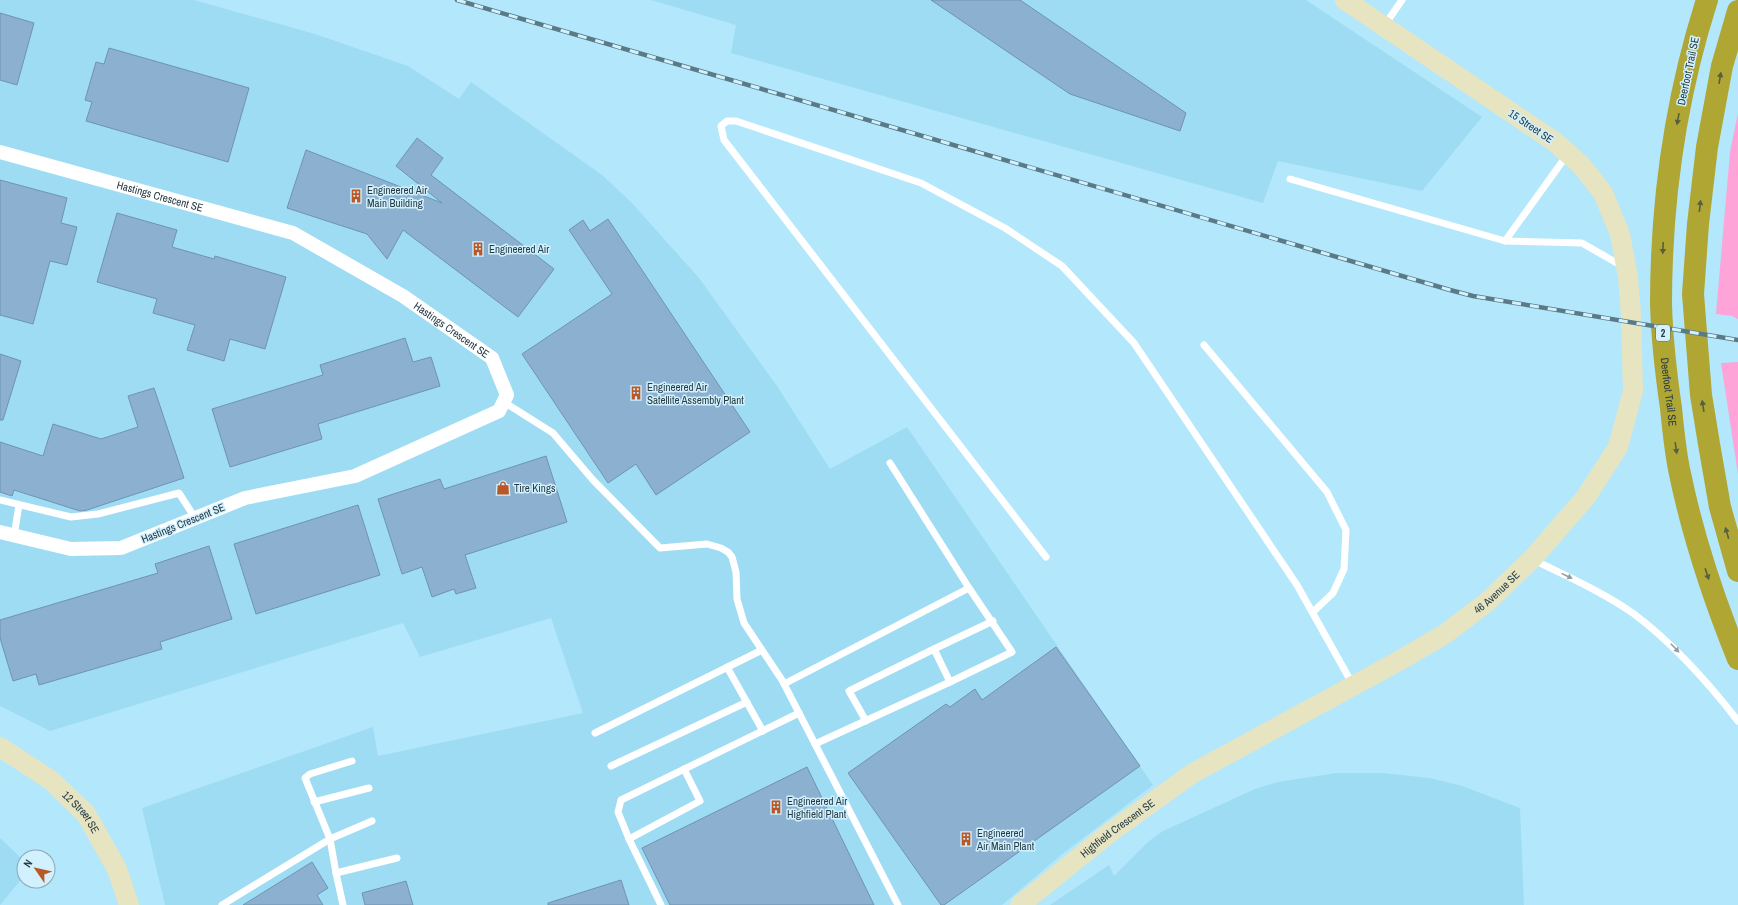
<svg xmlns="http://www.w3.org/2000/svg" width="1738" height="905" font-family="'Archivo Narrow',sans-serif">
	<rect width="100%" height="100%" fill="#b3e7fc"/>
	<!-- built -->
	<g fill="#9edcf4">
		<polygon points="0,0 194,0 315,34 408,66 459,99 471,82 602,175 630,201 699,278 777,386 830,469 907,427 1153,785 1061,855 1002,905 165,905 142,808 373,727 378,756 583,713 551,618 420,657 403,623 50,731 0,706"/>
		<polygon points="651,0 1306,0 1482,117 1422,191 1278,161 1263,203 731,53 736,25"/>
		<polygon points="1336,773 1382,773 1430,778 1462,786 1520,808 1524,905 1050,905 1109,865 1114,876 1149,841 1163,831 1255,789 1278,782"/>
		<polygon points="0,838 24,861 24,876 0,905"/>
	</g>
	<!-- green -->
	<g fill="#fea4d9">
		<polygon points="1738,113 1738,319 1732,316 1716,314 1730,152"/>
		<polygon points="1738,362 1738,474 1721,363"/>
	</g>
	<!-- building -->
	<g fill="#8bb0d0" stroke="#6f93b2">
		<polygon points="931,0 1020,0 1186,113 1180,131 1070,94"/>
		<polygon points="0,13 34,23 17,85 0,80"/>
		<polygon points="109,48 249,88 228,162 86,121 92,102 85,100 96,62 104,64"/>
		<polygon points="417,138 443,158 431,175 554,269 518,317 403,230 387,259 367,234 287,208 306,150 442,203 396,166"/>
		<polygon points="0,180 67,198 61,223 77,227 67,265 50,261 33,324 0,315"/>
		<polygon points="117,213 177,230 172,247 214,259 215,256 286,277 265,349 230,339 224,361 187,350 195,325 153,313 157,299 97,282"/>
		<polygon points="608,219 750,432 656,495 636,464 608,483 522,354 612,294 569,230 583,220 590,231"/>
		<polygon points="405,338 413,362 431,357 440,386 318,424 322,439 230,467 212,409 323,375 320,365"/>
		<polygon points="0,354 21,361 3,420 0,420"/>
		<polygon points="154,388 184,478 87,510 80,511 14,490 12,496 0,492 0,442 43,456 53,424 101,439 138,427 128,396"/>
		<polygon points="546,456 567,522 465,555 476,588 456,594 454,589 432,597 422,567 402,574 378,499 440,479 444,489"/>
		<polygon points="358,505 380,575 256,614 234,544"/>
		<polygon points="209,546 232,619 160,642 162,649 39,685 36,674 13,681 0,638 0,620 158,573 155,564"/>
		<polygon points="1056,647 1140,766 944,905 941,905 848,773 946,704 950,707 975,689 982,700"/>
		<polygon points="807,767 874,905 670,905 642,848"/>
		<polygon points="312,862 328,888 317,895 323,905 243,905"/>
		<polygon points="621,880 629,905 548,905 548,903"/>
		<polygon points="406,881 413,905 365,905 362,893"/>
	</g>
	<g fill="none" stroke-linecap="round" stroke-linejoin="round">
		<!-- lane -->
		<g stroke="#fff" stroke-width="7">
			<polyline points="1384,26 1402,0"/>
			<polyline points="1290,179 1505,241 1582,243 1622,266"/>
			<polyline points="1505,241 1567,155"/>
			<polyline points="1204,345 1327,492 1346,530 1344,569 1333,593 1313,612"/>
			<polyline points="504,402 553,433 593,480 660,548 707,544 721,548 728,552 732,557 736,572 737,599 744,623 782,680 898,905"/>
			<polyline points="890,463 969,588"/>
			<polyline points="0,500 71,517 98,514 179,493 195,518"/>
			<polyline points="14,536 19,505"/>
			<polyline points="1046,557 724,140 721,126 727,121 736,121 921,183 1005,228 1062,266 1134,343 1297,585 1353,685"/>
			<path d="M1534,560C1568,577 1603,592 1634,614C1674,644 1707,681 1738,721"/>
			<polyline points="934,649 993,621"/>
			<polyline points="727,667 763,731"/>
			<polyline points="784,684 969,588 1012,652 950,682 815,744"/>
			<polyline points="866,721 849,691 934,649 950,682"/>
			<polyline points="595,733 762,650"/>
			<polyline points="611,766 747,702"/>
			<polyline points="314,802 369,788"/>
			<polyline points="629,839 700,801 684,769"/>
			<polyline points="336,873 330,839 372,821"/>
			<polyline points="222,905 330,839 305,778 310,774 352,761"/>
			<polyline points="343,905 336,873 397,858"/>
			<polyline points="661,905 629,839 618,812 621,800 799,713"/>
		</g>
		<!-- street -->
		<path stroke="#fff" stroke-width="14" id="s1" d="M0,152L293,233L403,296L492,358L507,395L499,411L355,476L245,498L121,548L71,549L0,532"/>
		<!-- secondary -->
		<g stroke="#e7e4c2" stroke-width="20">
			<path id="s2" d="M0,747L52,781L86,814L117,869L129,905"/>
			<path id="s3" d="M1020,905L1108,834L1193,773L1397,662L1445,634L1487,602L1532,559L1586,497L1618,447L1633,391L1631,315L1628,277L1620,234L1603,193L1581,165L1555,142L1345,0"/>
		</g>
		<!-- highway -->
		<g stroke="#b0a634" stroke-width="22">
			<path id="s4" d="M1707,0C1676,97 1661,202 1661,304C1662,339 1666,374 1671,408C1673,428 1675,449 1679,469C1692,534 1713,597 1738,659"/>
			<polyline points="1738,11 1722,66 1707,147 1698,224 1693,294 1701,395 1709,444 1720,507 1738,571"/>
		</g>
		<!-- rail casing -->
		<g stroke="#5a7a88" stroke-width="4.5">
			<polyline id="rail" points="457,0 1450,290 1473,296 1738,340"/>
		</g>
		<!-- rail -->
		<use href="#rail" stroke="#d2f1fe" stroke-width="3" stroke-dasharray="9" stroke-linecap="butt"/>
	</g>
	<!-- one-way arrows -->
	<defs><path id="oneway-solid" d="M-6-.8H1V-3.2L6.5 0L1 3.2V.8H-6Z"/></defs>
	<g fill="#56603e">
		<use href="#oneway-solid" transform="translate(1720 78) rotate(-80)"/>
		<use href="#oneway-solid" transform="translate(1678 119) rotate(100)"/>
		<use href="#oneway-solid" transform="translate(1700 206) rotate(-83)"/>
		<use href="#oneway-solid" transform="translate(1663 248) rotate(92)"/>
		<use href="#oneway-solid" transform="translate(1703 406) rotate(-99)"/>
		<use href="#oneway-solid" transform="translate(1676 448) rotate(82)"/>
		<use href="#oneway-solid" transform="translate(1727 533) rotate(-106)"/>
		<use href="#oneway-solid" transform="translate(1707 574) rotate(72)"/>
	</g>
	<g fill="#929da2">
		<use href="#oneway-solid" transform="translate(1567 576) rotate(26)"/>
		<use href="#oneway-solid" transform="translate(1675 648) rotate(46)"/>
	</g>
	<!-- icons -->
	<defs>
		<g id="building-bare" transform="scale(1.08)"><path d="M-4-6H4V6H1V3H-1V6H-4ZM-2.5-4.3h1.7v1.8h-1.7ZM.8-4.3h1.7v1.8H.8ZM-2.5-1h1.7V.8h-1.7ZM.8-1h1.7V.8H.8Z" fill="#bb5724" stroke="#d2f1fe" stroke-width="2.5" paint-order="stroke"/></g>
		<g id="shop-bare" transform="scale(1.08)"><path d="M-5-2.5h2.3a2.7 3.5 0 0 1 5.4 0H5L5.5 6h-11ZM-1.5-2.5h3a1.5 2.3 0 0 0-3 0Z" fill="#bb5724" stroke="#d2f1fe" stroke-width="2.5" paint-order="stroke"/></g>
	</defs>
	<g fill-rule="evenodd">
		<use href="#building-bare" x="356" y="196"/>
		<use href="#building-bare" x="478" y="249"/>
		<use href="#building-bare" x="636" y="393"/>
		<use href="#shop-bare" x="503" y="488"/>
		<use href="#building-bare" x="776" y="807"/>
		<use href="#building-bare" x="966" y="839"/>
	</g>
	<g text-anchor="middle" stroke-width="3" stroke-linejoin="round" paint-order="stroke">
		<!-- shield labels -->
		<rect fill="#d2f1fe" stroke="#5a727c" stroke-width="1" x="1656" y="325" width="14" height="16" rx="3"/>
		<g font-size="10" font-weight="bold" fill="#263b44">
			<text x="1663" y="337">2</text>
		</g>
		<!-- street labels -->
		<g font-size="11" fill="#263b44" stroke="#d2f1fe">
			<text transform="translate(1688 71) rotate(-78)" y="4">Deerfoot Trail SE</text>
			<text transform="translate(1531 126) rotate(34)" y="4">15 Street SE</text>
			<text dy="4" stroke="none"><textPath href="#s1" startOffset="166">Hastings Crescent SE</textPath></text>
			<text dy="4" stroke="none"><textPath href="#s1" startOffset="490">Hastings Crescent SE</textPath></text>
			<text dy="4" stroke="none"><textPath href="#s4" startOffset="397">Deerfoot Trail SE</textPath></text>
			<text transform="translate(183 523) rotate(-22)" y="4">Hastings Crescent SE</text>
			<text dy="4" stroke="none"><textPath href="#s3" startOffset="572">46 Avenue SE</textPath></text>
			<text dy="4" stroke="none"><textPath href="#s2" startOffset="105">12 Street SE</textPath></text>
			<text dy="4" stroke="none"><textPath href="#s3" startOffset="124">Highfield Crescent SE</textPath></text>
		</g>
		<!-- poi labels -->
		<g font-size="11" fill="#263b44" stroke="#d2f1fe" text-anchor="start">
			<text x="367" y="194">Engineered Air<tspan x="367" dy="13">Main Building</tspan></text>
			<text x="489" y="253">Engineered Air</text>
			<text x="647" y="391">Engineered Air<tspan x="647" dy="13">Satellite Assembly Plant</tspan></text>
			<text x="514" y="492">Tire Kings</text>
			<text x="787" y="805">Engineered Air<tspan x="787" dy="13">Highfield Plant</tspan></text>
			<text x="977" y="837">Engineered<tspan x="977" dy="13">Air Main Plant</tspan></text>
		</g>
	</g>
	<!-- north arrow -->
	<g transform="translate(36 869) rotate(304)"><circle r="19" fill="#d2f1fe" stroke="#8da8b4"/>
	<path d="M0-3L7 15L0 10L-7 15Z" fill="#bb5724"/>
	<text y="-6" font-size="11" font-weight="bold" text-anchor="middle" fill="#263b44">N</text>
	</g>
</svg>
